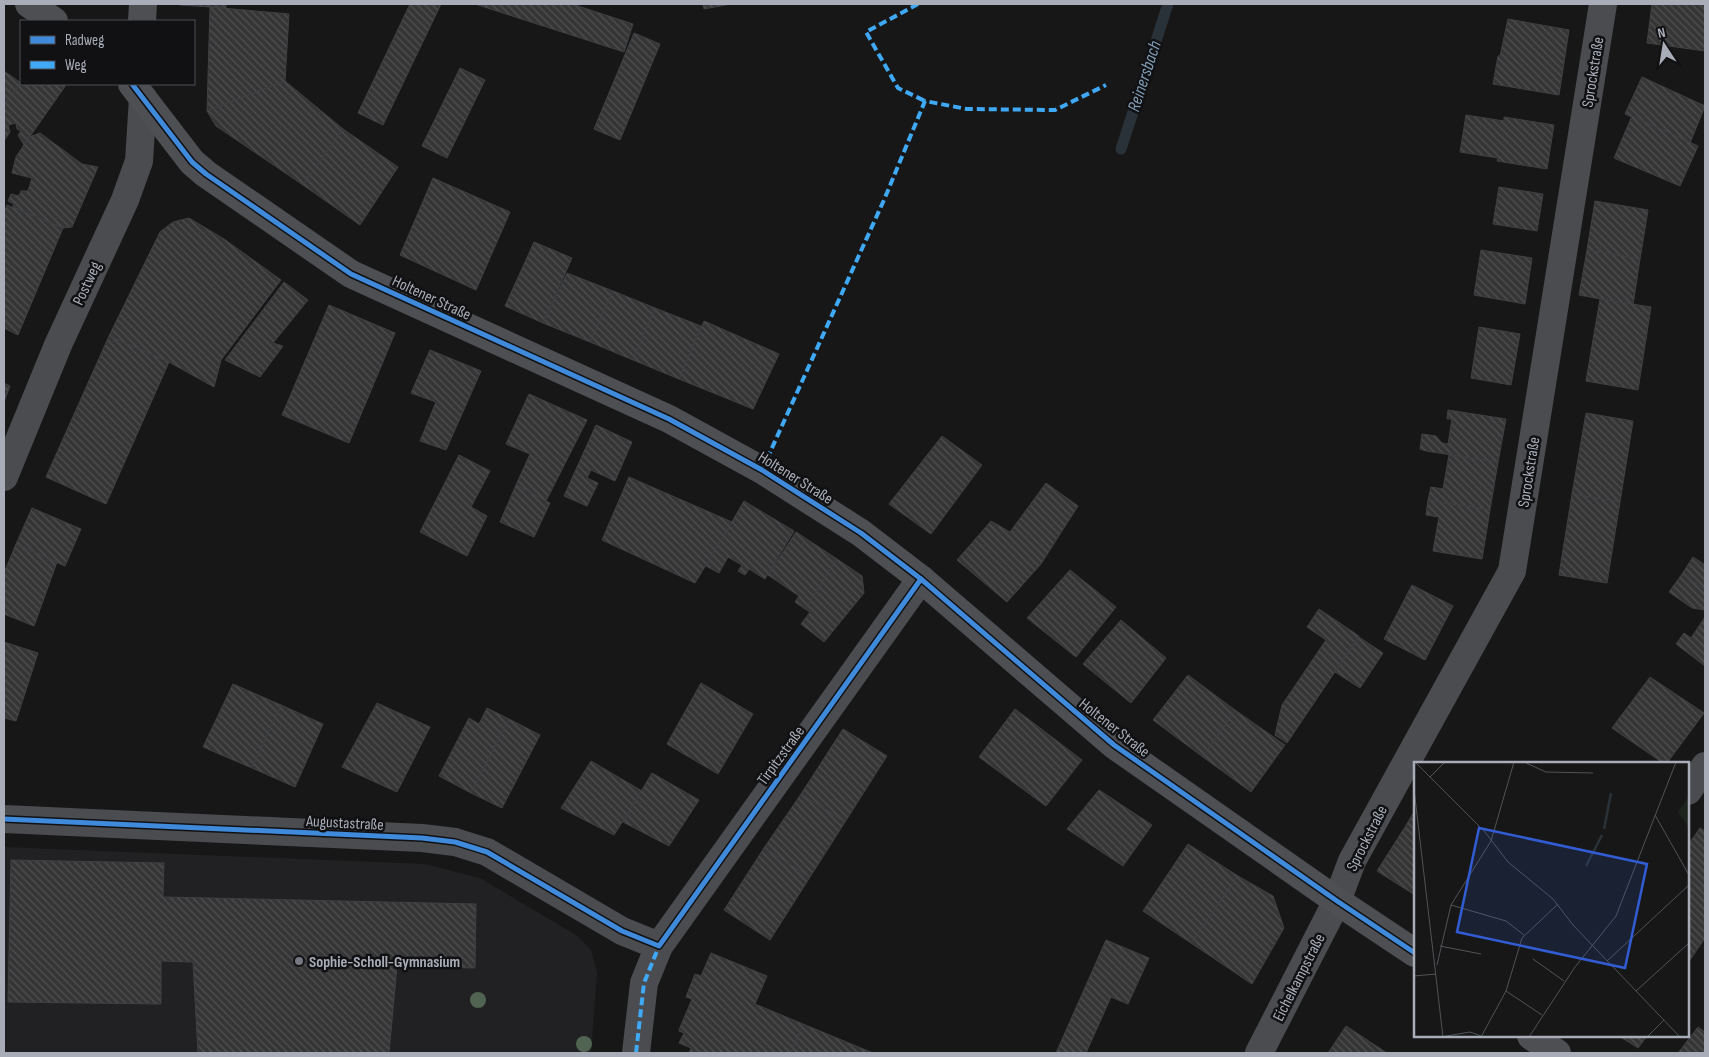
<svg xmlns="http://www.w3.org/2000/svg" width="1709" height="1057" font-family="'Sofia Sans Condensed',sans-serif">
	<defs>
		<pattern id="building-back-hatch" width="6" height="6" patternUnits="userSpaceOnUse" patternTransform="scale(1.25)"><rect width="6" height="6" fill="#353536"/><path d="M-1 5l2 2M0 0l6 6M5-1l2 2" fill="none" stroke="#4f5051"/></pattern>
	</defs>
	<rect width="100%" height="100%" fill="#171717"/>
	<!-- built -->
	<polygon fill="#212123" points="4,847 425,864 480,878 576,935 591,950 597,972 591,1053 4,1053"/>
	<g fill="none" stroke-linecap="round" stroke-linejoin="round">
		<!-- stream -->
		<polyline stroke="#2a3239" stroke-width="11" points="1121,149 1168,4"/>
	</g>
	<!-- building -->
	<g fill="url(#building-back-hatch)" stroke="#3f4043">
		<polygon points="180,4 226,4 226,8 180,5"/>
		<polygon points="410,4 441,4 383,125 358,113"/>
		<polygon points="475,4 572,4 633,24 624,52"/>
		<polygon points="703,4 731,4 704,9"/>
		<polygon points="1652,4 1705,4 1705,51 1647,43"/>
		<polygon points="210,7 289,14 285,81 207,111"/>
		<polygon points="1508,19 1569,30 1559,95 1493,84 1498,56 1500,56"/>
		<polygon points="634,33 660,44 620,140 594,129"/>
		<polygon points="460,68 485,80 447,158 422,146"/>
		<polygon points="4,71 21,83 4,106"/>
		<polygon points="1642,77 1705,106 1690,143 1625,114"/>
		<polygon points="285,81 343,129 303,185 216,126 207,111"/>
		<polygon points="21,83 64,84 66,85 24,145 18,135 21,131 17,129 16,123 8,125 10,132 4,141 4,106"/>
		<polygon points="1466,115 1504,121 1504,117 1554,125 1547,169 1497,161 1498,158 1460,152"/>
		<polygon points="1632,116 1698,146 1680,186 1614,158"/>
		<polygon points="343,129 398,167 360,225 303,185"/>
		<polygon points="40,133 82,164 98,167 72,227 63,228 13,207 14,204 8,201 11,194 19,196 21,191 28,191 32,178 12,173 16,157 29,137"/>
		<polygon points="433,178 510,212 476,290 400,255"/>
		<polygon points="1499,187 1543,194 1537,231 1493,224"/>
		<polygon points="1595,201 1648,210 1640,259 1587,250"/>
		<polygon points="7,205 63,228 18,335 4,328 4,213"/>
		<polygon points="189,218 224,239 281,280 221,360 214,387 169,362 109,336 160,232 173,222"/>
		<polygon points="534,242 572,258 543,323 505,306"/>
		<polygon points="1481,250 1532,258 1525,304 1474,295"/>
		<polygon points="1587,250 1640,259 1633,305 1579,295"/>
		<polygon points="567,273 613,291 590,342 543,323"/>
		<polygon points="284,282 308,300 273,343 283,346 260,377 225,360"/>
		<polygon points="613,291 655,308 633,360 590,342"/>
		<polygon points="1600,299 1651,307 1638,390 1586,381"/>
		<polygon points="329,305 395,333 349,443 282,415"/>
		<polygon points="655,308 701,326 679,379 633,360"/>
		<polygon points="704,321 779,354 753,409 679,379"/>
		<polygon points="1479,327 1520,334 1511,385 1471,378"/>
		<polygon points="109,336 169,362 106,504 46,477"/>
		<polygon points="430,350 481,371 446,450 420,441 436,402 411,393"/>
		<polygon points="4,383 10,386 4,402"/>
		<polygon points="529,394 587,420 546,501 516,485 530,454 506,444"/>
		<polygon points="1448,410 1506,419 1498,462 1426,451 1420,449 1422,434 1436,436 1442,443 1448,444 1452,419 1447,419"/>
		<polygon points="1586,413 1633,421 1620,502 1572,494"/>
		<polygon points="596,425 632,442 615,481 591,470 587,478 598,483 587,506 564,496"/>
		<polygon points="942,436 982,465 931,534 889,504"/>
		<polygon points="459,455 490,471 471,507 487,516 467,556 420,532"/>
		<polygon points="1449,455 1498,462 1490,510 1428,500 1431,487 1443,489"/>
		<polygon points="629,477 732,522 695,583 602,540"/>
		<polygon points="1046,483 1078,506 1041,564 1007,602 957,560 991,521 1010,532"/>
		<polygon points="516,485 550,503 534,537 500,522"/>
		<polygon points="1572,494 1620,502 1607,583 1559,575"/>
		<polygon points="1428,500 1490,510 1482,559 1433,551 1439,517 1426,515"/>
		<polygon points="744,501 794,531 765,579 749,569 745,575 738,571 742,565 728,557 719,573 706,566"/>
		<polygon points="32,508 81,529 65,566 16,544"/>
		<polygon points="796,532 837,559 805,609 795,602 799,596 768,575"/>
		<polygon points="16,544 57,562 34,626 4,614 4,573"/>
		<polygon points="1693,557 1705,565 1705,590 1682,574"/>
		<polygon points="837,559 862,576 864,593 824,642 801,624 810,612 805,609"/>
		<polygon points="1070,570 1116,607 1076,657 1027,618"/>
		<polygon points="1682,574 1705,590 1705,610 1692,608 1669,592"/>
		<polygon points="1412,585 1453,606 1425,660 1384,639"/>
		<polygon points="1319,609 1359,636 1287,743 1275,735 1282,705 1326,640 1307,627"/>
		<polygon points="1705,617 1705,666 1676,644 1684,633 1691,638"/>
		<polygon points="1121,620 1166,658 1131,703 1083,664"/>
		<polygon points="1359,637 1383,653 1360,688 1335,672"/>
		<polygon points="4,642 38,653 16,721 4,718"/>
		<polygon points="1188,675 1235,710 1203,757 1153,720"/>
		<polygon points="1650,677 1704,713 1667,763 1663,763 1612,728"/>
		<polygon points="701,683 753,714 718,774 667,744"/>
		<polygon points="233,684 281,705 252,768 203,747"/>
		<polygon points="377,703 430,727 397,792 342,767"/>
		<polygon points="281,705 323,724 295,787 252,768"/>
		<polygon points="487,708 509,719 471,793 439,776 469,718 479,724"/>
		<polygon points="1015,709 1082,760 1046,806 979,757"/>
		<polygon points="1235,710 1285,745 1251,792 1203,757"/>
		<polygon points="509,719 540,735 502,808 471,793"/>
		<polygon points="843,729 887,756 845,822 801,794"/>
		<polygon points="591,761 642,791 614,835 561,808"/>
		<polygon points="652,773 699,800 669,846 623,822"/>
		<polygon points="1099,790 1152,825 1123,866 1067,829"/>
		<polygon points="801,794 845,822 810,877 764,848"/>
		<polygon points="1415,810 1415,834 1405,827"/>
		<polygon points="1405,827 1415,834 1415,895 1377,871"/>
		<polygon points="1700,828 1705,831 1705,891 1688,879 1688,845"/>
		<polygon points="1188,844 1238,876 1191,943 1143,911"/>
		<polygon points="764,848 810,877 770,940 724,910"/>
		<polygon points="11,860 164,863 163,897 476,904 475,968 397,966 389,1053 198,1053 193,962 161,961 161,1004 8,1002"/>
		<polygon points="1238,876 1273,896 1284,928 1252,984 1191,943"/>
		<polygon points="1688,879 1705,891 1705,920 1703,923 1705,925 1705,938 1688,963"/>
		<polygon points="1106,940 1149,958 1128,1004 1111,997 1086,1053 1056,1053"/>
		<polygon points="711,953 767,976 755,1004 803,1024 791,1053 689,1053 691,1048 679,1043 684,1033 679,1031 679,1030 692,999 686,997 695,974 701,976"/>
		<polygon points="803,1024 873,1053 791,1053"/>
		<polygon points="1346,1026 1387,1053 1328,1053"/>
		<polygon points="1698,1027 1705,1032 1705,1053 1678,1053"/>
		<polygon points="1619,1036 1647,1036 1638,1048"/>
	</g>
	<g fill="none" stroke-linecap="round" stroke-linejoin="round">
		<!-- minor -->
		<g stroke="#4b4c50" stroke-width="28">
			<polyline points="4,477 58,345 125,200 139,161 143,98"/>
			<polyline points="1688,791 1705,766"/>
			<polyline points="4,819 422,838 455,842 487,852 622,931 659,946"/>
			<polyline points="636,1053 644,983 659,946 921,579"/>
			<polyline points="1259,1053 1337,901 1352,861 1512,571 1603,4"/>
		</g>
		<!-- major -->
		<g stroke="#4d4f52" stroke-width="28">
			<polyline points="29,4 54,21"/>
			<polyline points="142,21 143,4"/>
			<polyline points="132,84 192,162 206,174 351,274 669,419 762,470 861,533 921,579 1114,745 1337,901 1415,953"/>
			<polyline points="1531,1036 1557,1053"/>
		</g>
		<!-- quiet -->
		<g stroke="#3fa9f5" stroke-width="4" stroke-dasharray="8 4" stroke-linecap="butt">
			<polyline points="918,4 866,32 898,88 925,101"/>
			<polyline points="762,470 884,200 925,101 967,109 1055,110 1106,85"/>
			<polyline points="636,1053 644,983 659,946"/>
		</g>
		<!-- cycleway casing -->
		<g stroke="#111113" stroke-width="8">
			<g id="cycleway">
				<polyline points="132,84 192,162 206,174 351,274 669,419 762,470 861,533 921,579 1114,745 1337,901 1415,953"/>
				<polyline points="4,819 422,838 455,842 487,852 622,931 659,946 921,579"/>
			</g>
		</g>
		<!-- cycleway -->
		<use href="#cycleway" stroke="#408adc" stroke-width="5"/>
	</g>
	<!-- trees -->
	<g fill="#506451">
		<circle cx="478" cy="1000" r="8"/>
		<circle cx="584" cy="1044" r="8"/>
	</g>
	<!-- markers -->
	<circle fill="#757880" stroke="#111113" stroke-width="2" cx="299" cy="961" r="5"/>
	<g text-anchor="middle" stroke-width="5" stroke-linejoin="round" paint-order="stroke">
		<!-- street labels -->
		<g font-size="16" fill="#a8adb8" stroke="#111113">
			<text transform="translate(1592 72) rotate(-81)" y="6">Sprockstraße</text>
			<text transform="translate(86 283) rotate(-65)" y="6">Postweg</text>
			<text transform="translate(432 297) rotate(25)" y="6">Holtener Straße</text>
			<text transform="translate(1528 472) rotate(-81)" y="6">Sprockstraße</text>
			<text transform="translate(796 477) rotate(32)" y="6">Holtener Straße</text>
			<text transform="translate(1115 727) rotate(38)" y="6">Holtener Straße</text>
			<text transform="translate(780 755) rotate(-54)" y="6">Tirpitzstraße</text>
			<text transform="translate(345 822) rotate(3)" y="6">Augustastraße</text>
			<text transform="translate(1366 838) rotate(-63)" y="6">Sprockstraße</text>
			<text transform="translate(1298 977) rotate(-63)" y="6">Eichelkampstraße</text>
		</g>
		<!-- poi labels -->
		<g font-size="16" font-weight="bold" fill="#a8adb8" stroke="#111113" text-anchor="start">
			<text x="309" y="967">Sophie-Scholl-Gymnasium</text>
		</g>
		<!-- water labels -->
		<g font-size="18" font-style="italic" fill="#7f9bb3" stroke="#111113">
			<text transform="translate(1144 76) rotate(-72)" y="6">Reinersbach</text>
		</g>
	</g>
	<!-- overview -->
	<g transform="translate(1414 762)">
		<rect width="275" height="275" fill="#171717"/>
		<path d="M275,34V66L264,50Z" fill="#1d241e"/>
		<path fill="none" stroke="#2a3239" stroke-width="2.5" d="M190,67L197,31M172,104L188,73"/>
		<path fill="none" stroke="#515357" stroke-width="1" d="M1,0L71,70L94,100L139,137L159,163L266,275M110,0L132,10L179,11M16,15L31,0M0,27L29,275M241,53L275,113M77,79L100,0M37,143L92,159L110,173M26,184L67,192M119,197L150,219M193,199L275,123M23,203L37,143L77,79M0,214L22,212M92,229L128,253M222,229L275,181M27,275L56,270L67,274M67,275L92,229L108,176L144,142M115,275L161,205L202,154L262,0M233,275L250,258"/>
		<path fill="#325cd3" fill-opacity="0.15" stroke="#325cd3" stroke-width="2.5" d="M65,66L233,102L211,206L43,170Z"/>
		<rect width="275" height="275" fill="none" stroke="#a8adb8" stroke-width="2.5"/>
	</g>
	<!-- border -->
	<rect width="1709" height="1057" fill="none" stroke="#a8adb8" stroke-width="10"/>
	<!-- legend -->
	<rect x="20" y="20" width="175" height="65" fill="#111113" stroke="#4d4f55"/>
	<rect x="30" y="36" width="25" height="8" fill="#408adc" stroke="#4d4f55"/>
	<text x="65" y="45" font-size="15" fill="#a8adb8">Radweg</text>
	<rect x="30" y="61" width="25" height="8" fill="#3fa9f5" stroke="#4d4f55"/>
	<text x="65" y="70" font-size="15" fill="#a8adb8">Weg</text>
	<!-- north arrow -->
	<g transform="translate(1664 45) rotate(348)" stroke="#111113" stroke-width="4" paint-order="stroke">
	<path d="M0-4L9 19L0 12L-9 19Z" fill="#a8adb8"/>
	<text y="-8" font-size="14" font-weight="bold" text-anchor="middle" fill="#a8adb8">N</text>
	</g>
</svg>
